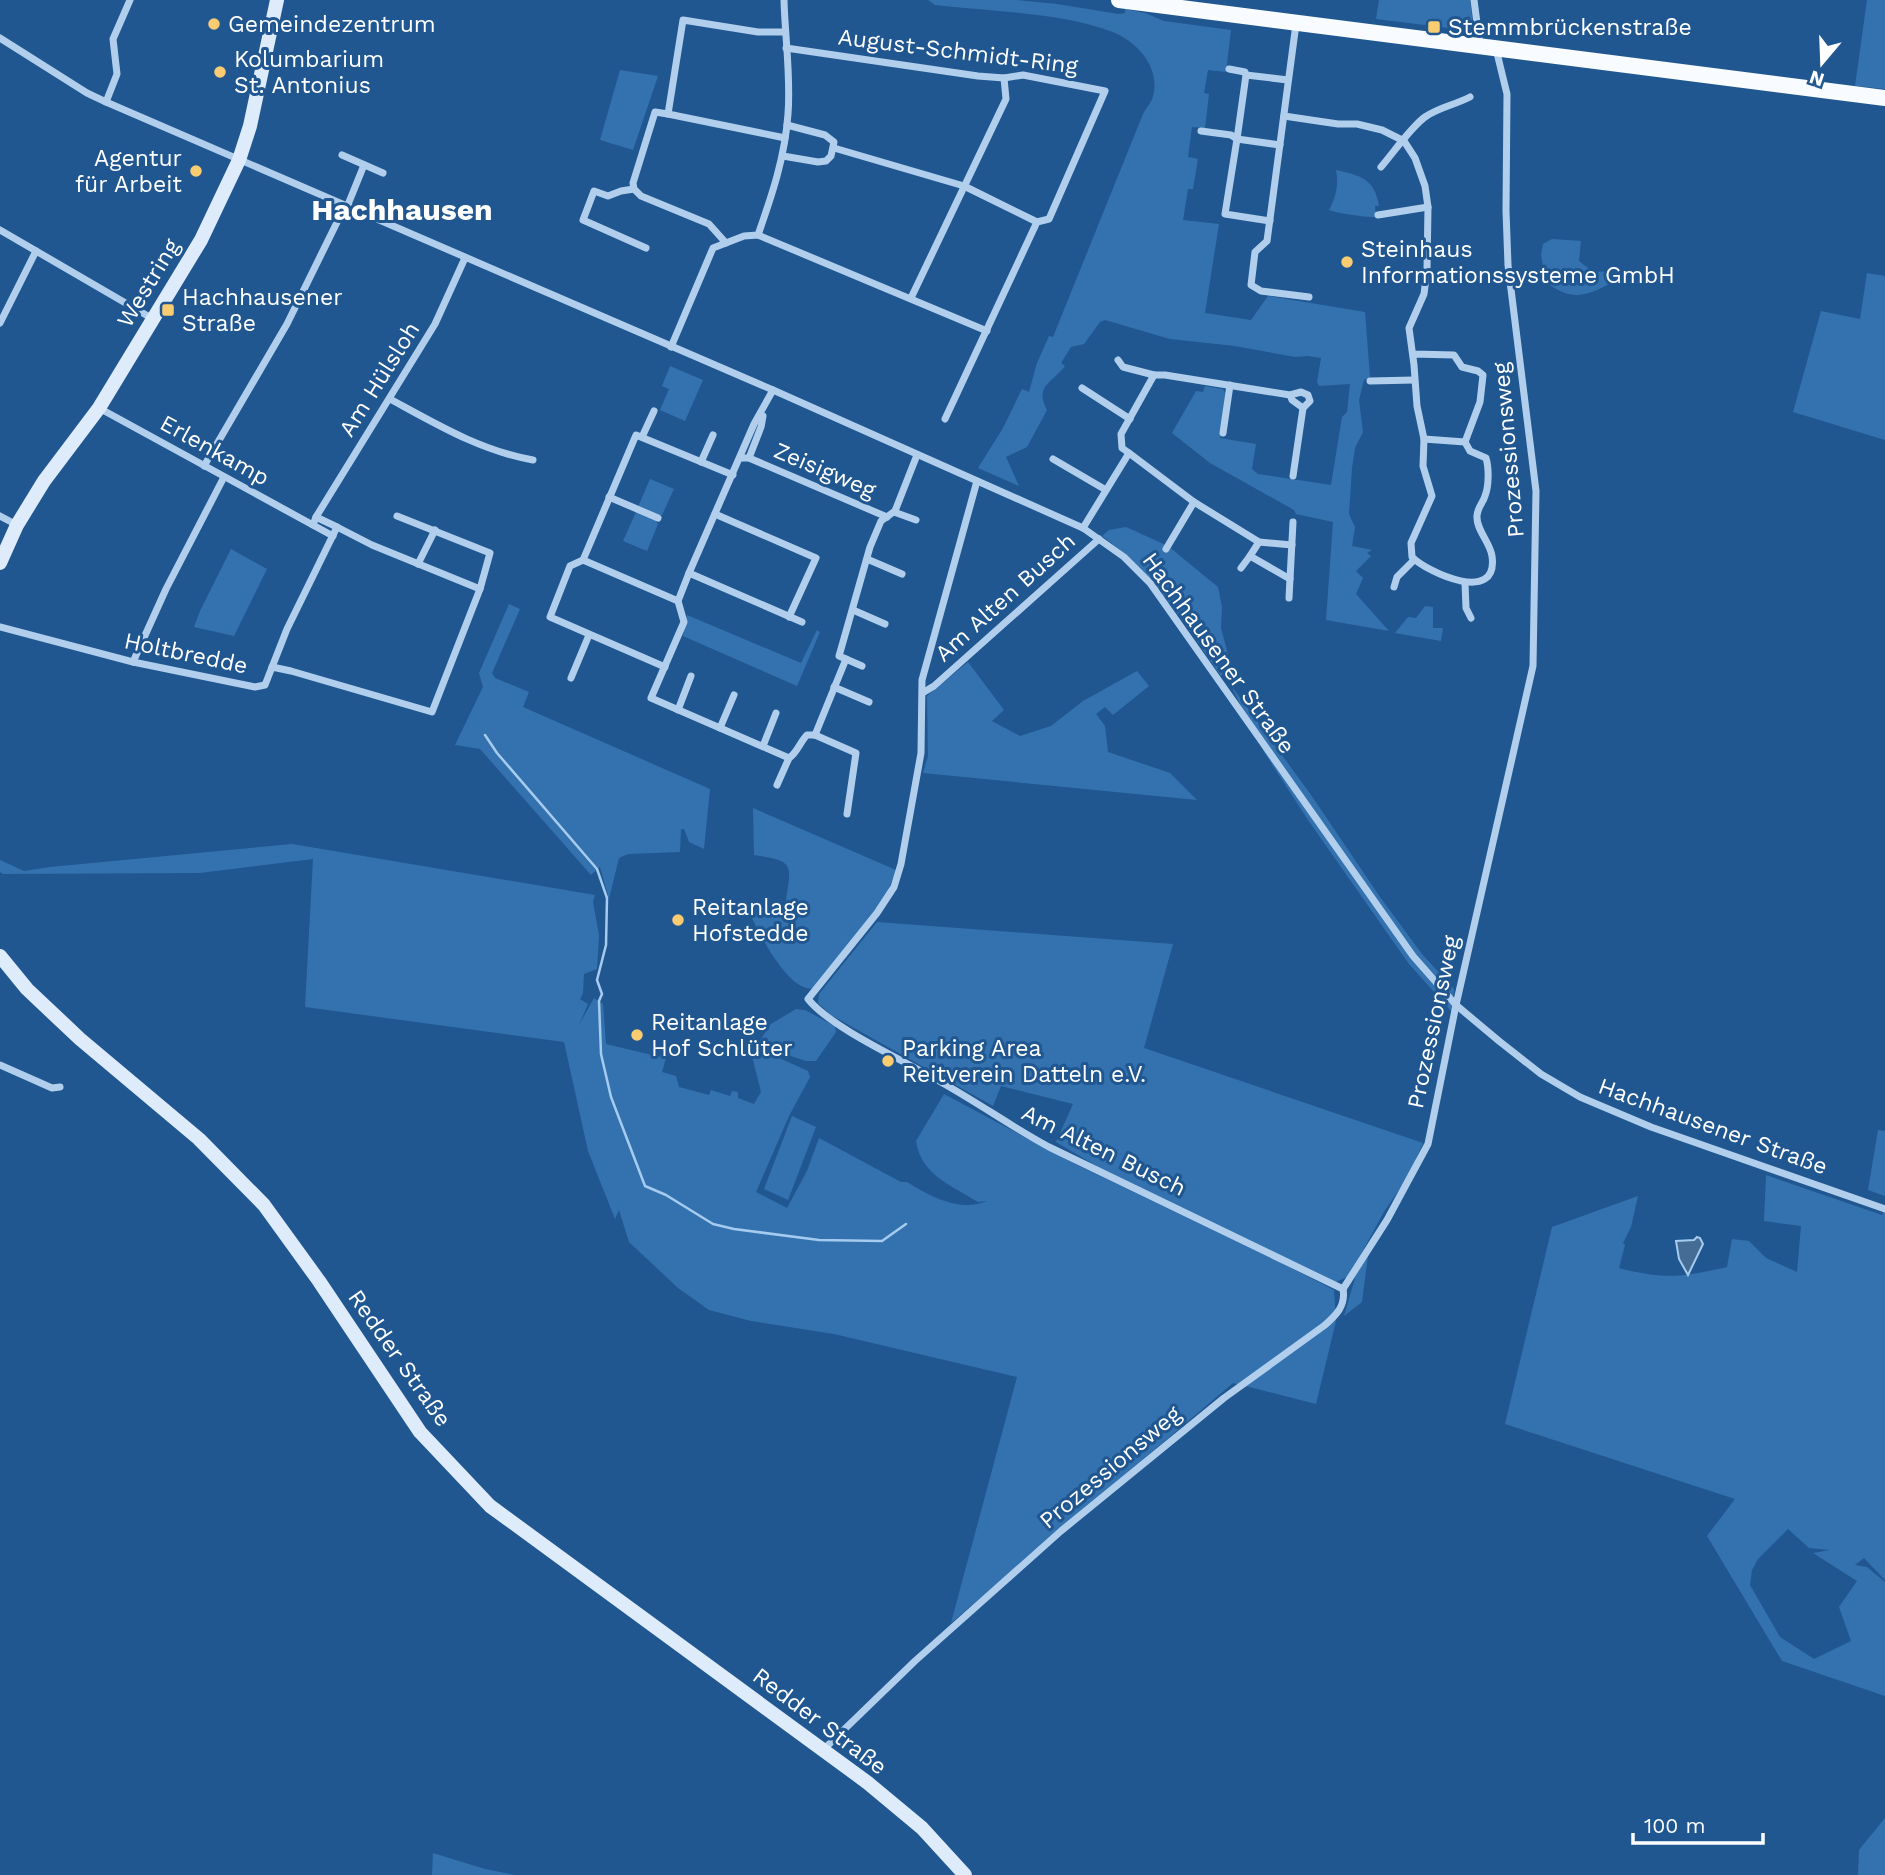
<svg xmlns="http://www.w3.org/2000/svg" width="1885" height="1875" font-family="'Work Sans',sans-serif">
	<rect width="100%" height="100%" fill="#205791"/>
	<!-- green -->
	<g fill="#3472af" fill-rule="evenodd">
		<path d="M928,0H1016L1057,4L1118,14L1125,13V9L1145,13L1164,21L1231,30L1226,72L1208,70L1204,93L1209,94L1205,128L1192,127L1188,157L1198,159L1193,189H1188L1183,220L1219,224L1205,313L1251,320L1268,296L1365,312L1370,377L1364,380L1359,400L1363,432L1355,448L1352,468L1349,514L1355,527L1352,546L1372,550L1367,553L1371,556L1356,571L1363,578L1356,594L1389,631L1326,620L1333,522L1296,514L1294,510L1210,463L1172,433L1196,391L1203,392L1205,386L1223,389L1225,393L1220,438L1256,444L1252,469L1258,474L1331,485L1342,417L1347,412L1350,384L1319,386L1317,382L1321,358L1308,356L1295,357L1235,346L1170,339L1105,320L1100,322L1084,344L1071,347L1061,363L1065,366C1052,383 1034,386 1047,410L1027,447L1006,457L1019,486L978,468L1003,428L1022,389L1029,392L1037,363L1049,336L1053,337L1143,114C1146,108 1152,102 1153,96C1161,67 1136,40 1110,31C1062,13 988,11 935,5Z"/>
		<polygon points="1379,0 1470,0 1474,31 1376,19"/>
		<polygon points="1867,0 1885,0 1885,89 1855,86"/>
		<polygon points="620,70 658,76 633,150 600,140"/>
		<path d="M1336,170C1360,175 1375,179 1379,206H1375L1376,217C1369,218 1336,213 1329,210C1336,197 1339,185 1336,170Z"/>
		<path d="M1552,239L1581,241L1579,261C1595,274 1599,274 1618,268L1621,273L1620,278C1591,294 1574,305 1545,281L1541,254L1543,244Z"/>
		<polygon points="1867,273 1885,276 1885,440 1793,412 1821,311 1860,319"/>
		<polygon points="670,366 703,380 685,421 660,410 669,389 662,386"/>
		<polygon points="650,479 674,489 662,515 656,515 638,507"/>
		<polygon points="636,512 655,520 658,524 647,551 623,541"/>
		<path d="M1126,527L1168,546L1218,587L1222,607L1221,628L1230,662L1221,676C1186,625 1153,573 1102,536L1109,530Z"/>
		<polygon points="231,549 267,569 234,636 194,627 200,611"/>
		<polygon points="509,604 520,609 492,673 495,678 529,692 523,707 710,789 704,849 689,842 684,829 681,829 680,852 628,854 619,858 609,899 600,867 591,875 480,749 455,745 483,687 479,673"/>
		<polygon points="1425,606 1433,607 1433,628 1443,628 1441,641 1395,633 1408,617 1416,618"/>
		<polygon points="687,615 801,663 817,630 820,632 797,686 683,636"/>
		<polygon points="968,662 1004,710 992,721 1020,736 1051,726 1083,701 1137,671 1149,686 1113,715 1105,707 1096,714 1105,726 1108,752 1170,773 1197,800 923,773 928,756 927,696"/>
		<polygon points="1230,684 1311,795 1380,897 1422,954 1454,989 1452,1012 1409,964 1308,820 1264,752"/>
		<path d="M753,808L896,870C882,915 843,952 814,988C789,995 756,928 748,909L751,901L785,906C791,865 797,861 754,855Z"/>
		<path d="M292,844L595,895L593,902L599,935L597,969L584,974L583,993L580,999L588,1004L579,1025L594,998L603,1004L606,1044L660,1057L663,1048L668,1051L662,1072L676,1076L679,1087L709,1095L711,1090L730,1096L732,1091L738,1092V1098L754,1104L761,1092L751,1052L755,1047L808,1071L810,1077L789,1116L756,1192L787,1208L807,1171L819,1138L901,1182H907C929,1196 961,1213 987,1201L978,1202C951,1185 921,1175 916,1141L944,1094L1079,1166L1272,1258L1334,1290L1336,1321L1316,1404L1233,1383L951,1623L1017,1377L834,1334L751,1321L709,1310L678,1288L629,1242L619,1210L615,1219L588,1151L564,1042L305,1007L313,859L200,873L3,874L0,872V860L24,871L50,867Z"/>
		<polygon points="877,922 1173,944 1144,1048 1423,1143 1407,1179 1385,1210 1349,1276 1336,1282 1100,1168 1056,1142 1073,1104 1001,1086 993,1106 831,1015 818,1003 819,994"/>
		<polygon points="796,1009 805,1010 835,1026 836,1032 816,1061 806,1061 757,1045 771,1024"/>
		<polygon points="792,1116 816,1127 788,1200 764,1189"/>
		<polygon points="1878,1130 1885,1131 1885,1196 1868,1190"/>
		<path d="M1766,1175L1882,1215L1885,1211V1580L1864,1558L1855,1565L1867,1567L1885,1582V1696L1782,1661L1707,1536L1735,1499L1505,1424L1552,1227L1638,1196L1631,1227L1623,1243L1625,1245L1619,1268C1665,1280 1682,1277 1727,1267L1732,1239L1749,1241L1766,1258L1797,1272L1801,1226L1764,1221ZM1788,1529L1809,1548L1830,1550L1813,1553L1857,1581L1839,1607L1851,1641L1814,1659L1780,1637L1750,1585L1752,1570L1758,1559Z"/>
		<polygon points="1368,1255 1362,1302 1344,1316 1356,1275"/>
		<polygon points="1885,1818 1885,1875 1858,1875 1859,1850"/>
		<polygon points="433,1853 485,1869 515,1875 432,1875"/>
	</g>
	<!-- water -->
	<polygon fill="#456c95" stroke="#a5cbef" stroke-width="2" points="1697,1237 1700,1238 1703,1244 1688,1275 1679,1259 1676,1241 1694,1240"/>
	<g fill="none" stroke-linecap="round" stroke-linejoin="round">
		<!-- stream -->
		<polyline stroke="#a5cbef" stroke-width="2.5" points="485,735 497,753 597,869 607,898 606,945 597,980 602,994 599,1001 601,1054 611,1097 645,1186 666,1195 713,1224 734,1229 819,1240 882,1241 906,1224"/>
		<!-- street -->
		<g stroke="#b1cfed" stroke-width="7">
			<polyline points="1474,0 1480,46"/>
			<polyline points="1296,24 1267,241 1255,252 1251,285 1261,291 1309,297"/>
			<polyline points="0,38 87,93 106,102 773,390 1083,528 1124,557 1150,583 1413,956 1456,1005 1499,1041 1541,1074 1580,1097 1651,1127 1885,1209"/>
			<polyline points="786,48 978,76 1004,78 1023,75 1105,91 1049,219 1037,222 945,419"/>
			<polyline points="1229,69 1245,72 1246,75"/>
			<polyline points="106,102 117,74 113,39 130,0"/>
			<polyline points="668,114 785,138"/>
			<path d="M1284,116L1338,124H1357L1382,130L1404,141L1415,158L1425,186L1428,207L1427,270L1424,294L1409,328L1414,365L1417,406L1424,439L1423,466L1432,496L1411,543L1412,557C1428,573 1499,605 1492,556C1490,542 1476,530 1477,516C1477,508 1483,503 1485,496C1489,486 1489,468 1486,458L1470,451L1465,442L1480,402L1483,375L1478,371L1462,367L1454,355L1413,354"/>
			<polyline points="1201,131 1231,135 1237,139 1225,214 1270,221"/>
			<polyline points="1280,145 1237,139 1246,75 1288,80"/>
			<polyline points="834,148 964,186 1037,222"/>
			<polyline points="342,155 383,173"/>
			<polyline points="783,156 818,162 826,161 831,156 834,142 825,135 787,125"/>
			<path d="M1381,167C1393,153 1412,126 1425,117C1439,107 1455,105 1470,97"/>
			<polyline points="634,189 621,191 608,196 594,191 583,220 646,248"/>
			<polyline points="347,207 364,165"/>
			<polyline points="1378,215 1428,207"/>
			<polyline points="0,230 153,319"/>
			<polyline points="758,235 987,331"/>
			<polyline points="726,243 709,224 641,196 634,189 633,183 655,112 668,114 683,20 758,32 785,32"/>
			<polyline points="911,298 1006,99 1004,78"/>
			<polyline points="0,323 36,251"/>
			<path d="M671,347L713,248L744,236L758,235C772,195 785,157 788,114C791,76 785,38 784,0"/>
			<polyline points="1118,360 1123,367 1154,375"/>
			<polyline points="1370,381 1414,380"/>
			<polyline points="1082,388 1130,419"/>
			<path d="M773,390L754,424L689,573L678,601L684,622L651,698L789,758C797,753 800,742 807,735H815"/>
			<path d="M390,399C436,424 481,451 533,460"/>
			<polyline points="99,408 333,536"/>
			<polyline points="1223,433 1230,385"/>
			<polyline points="642,437 654,411"/>
			<polyline points="1424,439 1465,442"/>
			<polyline points="1129,453 1194,502 1259,542 1292,545"/>
			<polyline points="740,458 749,458 887,517"/>
			<polyline points="749,458 761,427 763,416"/>
			<polyline points="1053,459 1106,490"/>
			<polyline points="701,462 713,435"/>
			<polyline points="204,466 287,324 345,206"/>
			<polyline points="1293,476 1303,408"/>
			<path d="M977,481L922,680L921,753L901,864L894,887L877,913L808,999C831,1028 905,1061 939,1081C977,1102 1012,1127 1049,1147L1343,1289"/>
			<polyline points="609,497 658,518"/>
			<polyline points="894,512 916,520"/>
			<polyline points="715,514 816,558 789,617"/>
			<polyline points="0,516 17,525"/>
			<polyline points="316,517 435,324 465,258"/>
			<polyline points="337,527 372,545 480,589"/>
			<polyline points="1083,528 1129,453 1122,448 1121,434 1154,375 1165,375 1290,395 1292,400 1303,408 1310,401 1308,395 1301,392 1290,395"/>
			<polyline points="1259,542 1250,556 1290,579"/>
			<polyline points="1166,549 1194,502"/>
			<polyline points="867,559 902,574"/>
			<polyline points="583,560 678,601"/>
			<polyline points="418,564 435,530"/>
			<polyline points="1241,568 1250,556"/>
			<polyline points="689,573 802,622"/>
			<polyline points="1465,583 1466,608 1471,618"/>
			<polyline points="1394,587 1397,577 1414,560"/>
			<polyline points="1289,598 1293,522"/>
			<polyline points="853,610 885,624"/>
			<polyline points="0,627 133,662 255,687 265,685 287,629 337,527 316,517 313,525"/>
			<polyline points="133,662 166,589 224,477"/>
			<polyline points="862,666 839,656 870,547 881,521 895,511 917,455"/>
			<polyline points="272,667 291,671 432,712 480,589 490,553 397,516"/>
			<polyline points="665,667 550,617 570,566 583,560 636,435 733,475"/>
			<polyline points="571,678 589,635"/>
			<polyline points="834,687 869,702"/>
			<polyline points="924,692 934,686 1099,539"/>
			<polyline points="678,710 691,676"/>
			<polyline points="720,728 734,695"/>
			<polyline points="815,735 856,753 847,814"/>
			<polyline points="815,735 846,659"/>
			<polyline points="763,746 776,713"/>
			<polyline points="777,785 789,758"/>
			<polyline points="0,1065 52,1088 60,1087"/>
			<path d="M823,1750L915,1661L1061,1531L1224,1398L1325,1325C1336,1315 1346,1306 1343,1289L1387,1220L1428,1144L1456,1005L1533,666L1536,491L1508,265L1506,211L1507,94L1496,49"/>
		</g>
		<!-- secondary -->
		<g stroke="#ddebfa" stroke-width="14">
			<polyline points="0,563 17,525 44,481 99,408 201,240 239,160 250,126 277,0"/>
			<polyline points="0,956 27,989 80,1039 199,1139 264,1205 319,1281 420,1432 490,1506 868,1783 922,1828 965,1875"/>
		</g>
		<!-- primary -->
		<polyline stroke="#f8fbff" stroke-width="16" points="1119,0 1885,98"/>
	</g>
	<!-- markers -->
	<g fill="#facc72" stroke="#205791" stroke-width="2.5">
		<circle cx="214" cy="24" r="7"/>
		<rect x="1427" y="20" width="14" height="14" rx="3.5"/>
		<circle cx="220" cy="72" r="7"/>
		<circle cx="196" cy="171" r="7"/>
		<circle cx="1347" cy="262" r="7"/>
		<rect x="161" y="303" width="14" height="14" rx="3.5"/>
		<circle cx="678" cy="920" r="7"/>
		<circle cx="637" cy="1035" r="7"/>
		<circle cx="888" cy="1061" r="7"/>
	</g>
	<g text-anchor="middle" stroke-width="6" stroke-linejoin="round" paint-order="stroke">
		<!-- poi labels -->
		<g font-size="23" fill="#fff" stroke="#205791" text-anchor="start">
			<text x="228" y="32">Gemeindezentrum</text>
			<text x="1448" y="35">Stemmbrückenstraße</text>
			<text x="234" y="67">Kolumbarium<tspan x="234" dy="26">St. Antonius</tspan></text>
			<text x="182" y="166" text-anchor="end">Agentur<tspan x="182" dy="26">für Arbeit</tspan></text>
			<text x="1361" y="257">Steinhaus<tspan x="1361" dy="26">Informationssysteme GmbH</tspan></text>
			<text x="182" y="305">Hachhausener<tspan x="182" dy="26">Straße</tspan></text>
			<text x="692" y="915">Reitanlage<tspan x="692" dy="26">Hofstedde</tspan></text>
			<text x="651" y="1030">Reitanlage<tspan x="651" dy="26">Hof Schlüter</tspan></text>
			<text x="902" y="1056">Parking Area<tspan x="902" dy="26">Reitverein Datteln e.V.</tspan></text>
		</g>
		<!-- street labels -->
		<g font-size="23" fill="#fff" stroke="#205791">
			<text transform="translate(958 51) rotate(7)" y="8">August-Schmidt-Ring</text>
			<text transform="translate(148 283) rotate(-59)" y="8">Westring</text>
			<text transform="translate(379 379) rotate(-58)" y="8">Am Hülsloh</text>
			<text transform="translate(215 450) rotate(29)" y="8">Erlenkamp</text>
			<text transform="translate(1508 450) rotate(-95)" y="8">Prozessionsweg</text>
			<text transform="translate(825 470) rotate(23)" y="8">Zeisigweg</text>
			<text transform="translate(1005 597) rotate(-42)" y="8">Am Alten Busch</text>
			<text transform="translate(186 653) rotate(12)" y="8">Holtbredde</text>
			<text transform="translate(1219 653) rotate(54)" y="8">Hachhausener Straße</text>
			<text transform="translate(1433 1022) rotate(-78)" y="8">Prozessionsweg</text>
			<text transform="translate(1713 1126) rotate(20)" y="8">Hachhausener Straße</text>
			<text transform="translate(1104 1150) rotate(26)" y="8">Am Alten Busch</text>
			<text transform="translate(400 1358) rotate(55)" y="8">Redder Straße</text>
			<text transform="translate(1110 1467) rotate(-40)" y="8">Prozessionsweg</text>
			<text transform="translate(820 1721) rotate(37)" y="8">Redder Straße</text>
		</g>
		<!-- district labels -->
		<g font-size="30" font-weight="bold" fill="#fff" stroke="#205791">
			<text x="402" y="220">Hachhausen</text>
		</g>
	</g>
	<!-- north arrow -->
	<g transform="translate(1822 63) rotate(199)" stroke="#205791" stroke-width="5" paint-order="stroke">
	<path d="M0-5L12 26L0 18L-12 26Z" fill="#ffffff"/>
	<text y="-10" font-size="19" font-weight="bold" text-anchor="middle" fill="#ffffff">N</text>
	</g>
	<!-- scale -->
	<path d="M1633 1833v10h130v-10" fill="none" stroke="#ffffff" stroke-width="3.5"/>
	<text x="1644" y="1833" font-size="21" fill="#ffffff" stroke="#205791" stroke-width="5" paint-order="stroke">100 m</text>
</svg>
